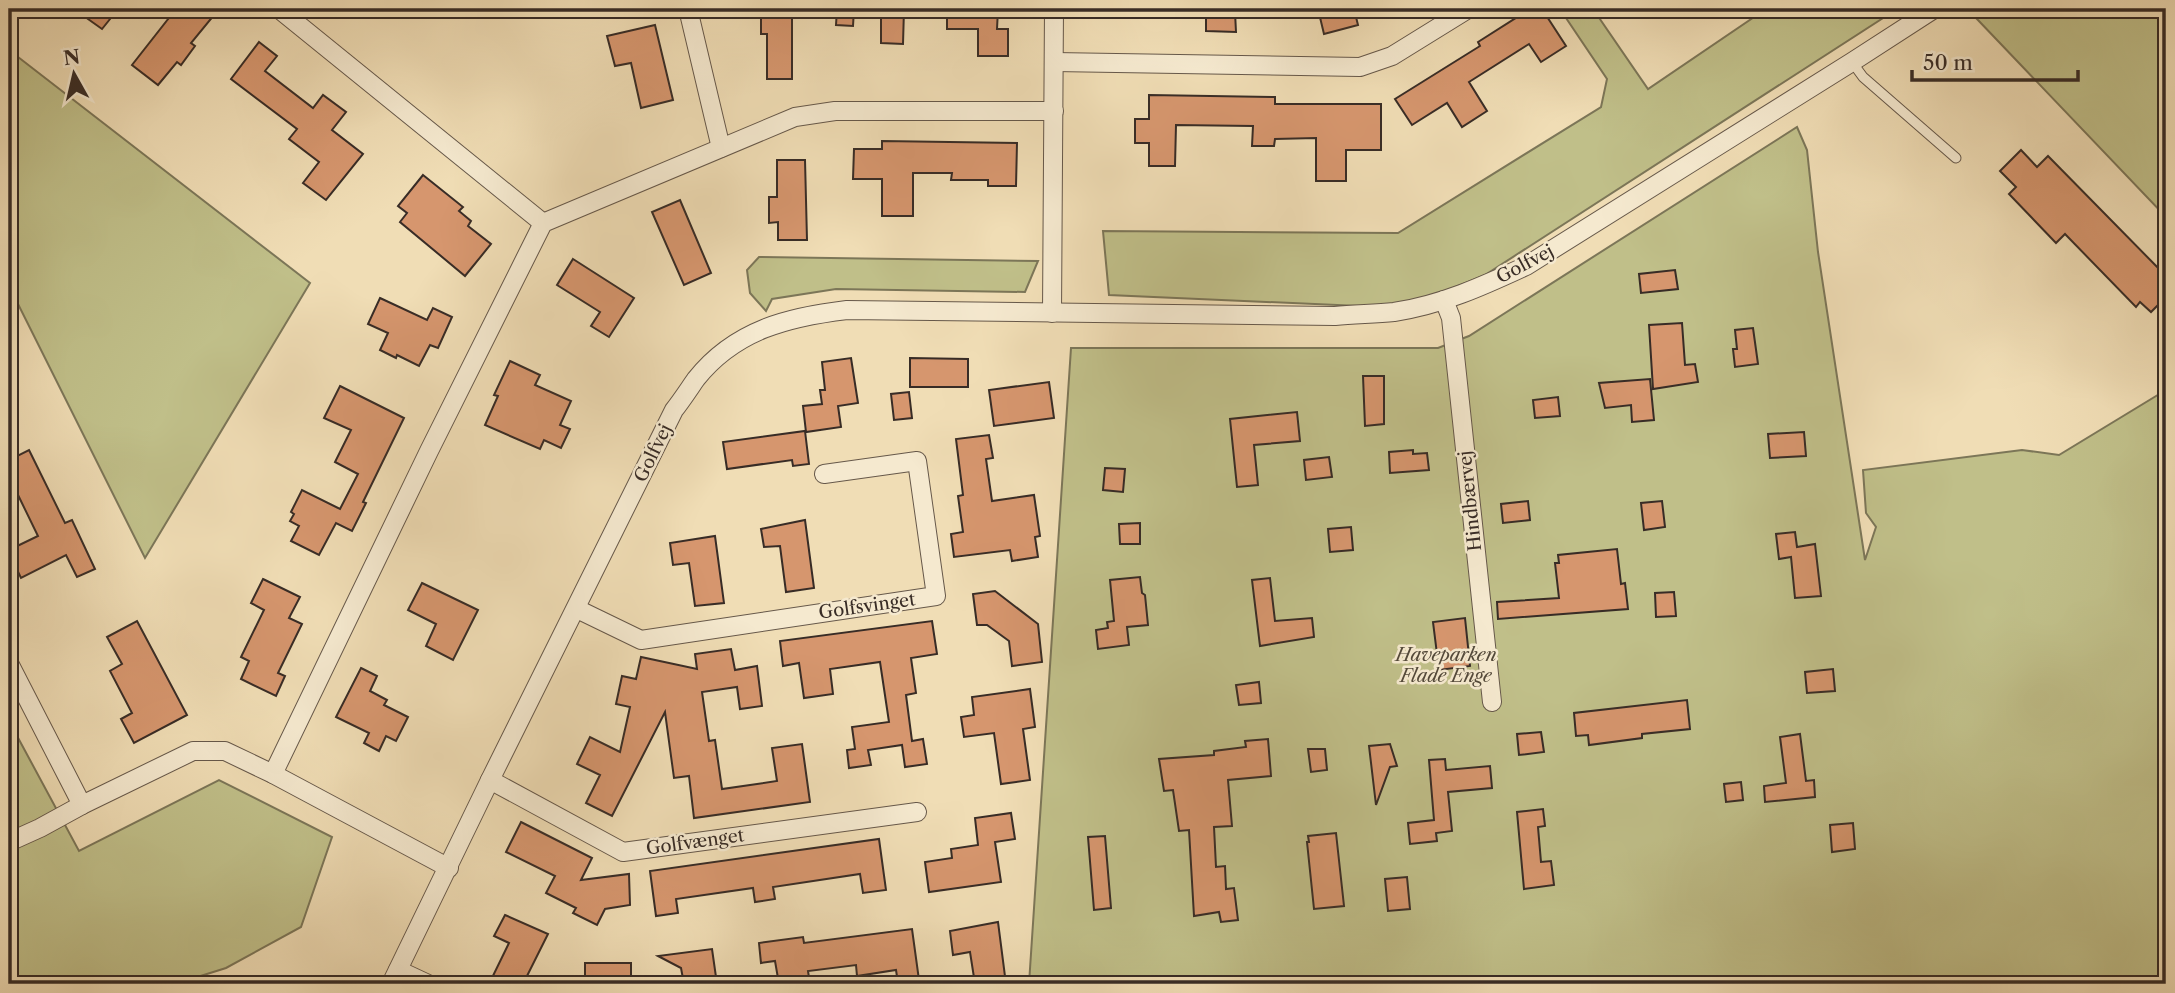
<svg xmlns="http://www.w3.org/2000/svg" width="2175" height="993" font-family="'Libre Caslon Text',serif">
	<rect width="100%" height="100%" fill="#f0ddb5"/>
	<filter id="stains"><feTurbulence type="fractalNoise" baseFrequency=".00286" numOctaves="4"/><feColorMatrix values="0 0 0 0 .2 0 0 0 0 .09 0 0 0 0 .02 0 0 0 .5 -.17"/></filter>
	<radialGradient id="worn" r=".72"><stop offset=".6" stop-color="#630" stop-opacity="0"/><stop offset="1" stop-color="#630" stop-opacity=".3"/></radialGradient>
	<!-- green -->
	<g fill="#c0bf89" stroke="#7c7658" stroke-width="2">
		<polygon points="1560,9 1593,9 1648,89 1766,9 1897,9 1485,275 1429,298 1382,307 1109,295 1103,231 1398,233 1601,107 1607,79"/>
		<polygon points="1989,9 2166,9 2166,217 1977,19"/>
		<polygon points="9,50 310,283 145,558 9,286"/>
		<polygon points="1797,127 1807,150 1818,252 1865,560 1876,527 1866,513 1863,470 2022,450 2059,455 2166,390 2166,984 1149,984 1148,982 1134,984 1029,984 1071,348 1438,348 1469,336"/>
		<polygon points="759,257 1038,261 1025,292 836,289 772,299 766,311 750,293 747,270"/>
		<polygon points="9,721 79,851 219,780 332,837 301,927 226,968 175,984 9,984"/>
	</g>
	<!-- building -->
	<g fill="#d6966e" stroke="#382c26" stroke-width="2">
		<polygon points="74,9 118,9 102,29"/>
		<polygon points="176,9 219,9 191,43 195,46 181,65 177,62 158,85 132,65"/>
		<polygon points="768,9 792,9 792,79 767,79 767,34 761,34 761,13 768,13"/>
		<polygon points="837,9 854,9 853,26 836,25"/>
		<polygon points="881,9 904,9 903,44 881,43"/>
		<polygon points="947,9 998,9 997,29 1008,29 1008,56 978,56 978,29 947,29"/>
		<polygon points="1318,9 1354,9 1358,25 1324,34"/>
		<polygon points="1530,9 1542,9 1566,46 1541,62 1529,44 1469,82 1487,111 1462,127 1447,103 1412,125 1395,99 1480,46 1478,42"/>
		<polygon points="1206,12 1235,12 1236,32 1206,31"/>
		<polygon points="655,25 673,100 641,108 631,63 615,66 607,36"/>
		<polygon points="259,42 277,56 265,71 313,108 323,95 346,112 332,130 363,154 326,200 303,183 319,162 289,139 297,129 231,79"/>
		<polygon points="1149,95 1275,97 1275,104 1381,104 1381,150 1346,150 1346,181 1316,181 1316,138 1275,139 1274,146 1252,146 1253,126 1176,125 1175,166 1149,166 1149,143 1135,143 1135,119 1149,119"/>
		<polygon points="882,141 1017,143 1016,186 988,186 988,180 951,180 952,173 913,173 913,216 882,216 882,179 853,179 854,149 882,149"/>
		<polygon points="2021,150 2037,167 2048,156 2166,276 2166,297 2151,312 2140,302 2136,307 2065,234 2056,243 2009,194 2016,187 2000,171"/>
		<polygon points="777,160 805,160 807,240 778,240 778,222 769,223 769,197 777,197"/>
		<polygon points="423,175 463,207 459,211 471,221 468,226 491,244 465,276 400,222 407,213 398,206"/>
		<polygon points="680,200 711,273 684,285 652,212"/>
		<polygon points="573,259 634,298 609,337 591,326 600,312 557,285"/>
		<polygon points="1675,270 1678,289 1641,293 1639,274"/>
		<polygon points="380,298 427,320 433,308 452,317 438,348 430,345 419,366 397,355 396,358 380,350 388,333 368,324"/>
		<polygon points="1682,323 1685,365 1695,364 1698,382 1653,389 1649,325"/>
		<polygon points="1753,328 1758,364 1735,367 1733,349 1737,349 1735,330"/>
		<polygon points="851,358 858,403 838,406 841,427 806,432 803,406 822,404 820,390 825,390 822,362"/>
		<polygon points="910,358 968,359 968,387 910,387"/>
		<polygon points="510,361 540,375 535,385 571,401 560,425 570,429 561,448 544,440 540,449 485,425 498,396 494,395"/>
		<polygon points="1363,376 1384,376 1384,424 1365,426"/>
		<polygon points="1650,379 1654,420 1632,422 1631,405 1605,408 1599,383"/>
		<polygon points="1049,382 1054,418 994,426 989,390"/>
		<polygon points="340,386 404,418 363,502 366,503 352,531 336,523 319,555 291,541 299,526 290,521 294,514 291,512 302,490 340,509 358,474 335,462 351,430 324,418"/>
		<polygon points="909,392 912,418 894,420 891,394"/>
		<polygon points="1558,397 1560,416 1535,418 1533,400"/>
		<polygon points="1297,412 1300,441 1254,445 1258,485 1237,487 1230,419"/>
		<polygon points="805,431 809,464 793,466 792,460 727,469 723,442"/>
		<polygon points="1804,432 1806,456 1770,458 1768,434"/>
		<polygon points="989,435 993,458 986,459 992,501 1034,495 1040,536 1035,537 1038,557 1012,561 1010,550 954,557 951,534 963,532 958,496 963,495 956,439"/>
		<polygon points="29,450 65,523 72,520 95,569 77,577 66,555 21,578 9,553 9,550 38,536 18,495 9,500 9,460"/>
		<polygon points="1413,450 1413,454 1427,453 1429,470 1390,473 1389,452"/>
		<polygon points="1329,457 1332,477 1306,480 1304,460"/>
		<polygon points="1105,468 1125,469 1123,492 1103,490"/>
		<polygon points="1528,501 1530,520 1503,523 1501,504"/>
		<polygon points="1662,501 1665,527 1644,530 1641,503"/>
		<polygon points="805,520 814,588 786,592 780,546 764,547 761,529"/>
		<polygon points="1140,523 1140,544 1120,544 1119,524"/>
		<polygon points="1351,527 1353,550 1330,552 1328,529"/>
		<polygon points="1795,532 1797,547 1815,544 1821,596 1795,598 1791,557 1779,559 1776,534"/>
		<polygon points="715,536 724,603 695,606 689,563 673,565 670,543"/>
		<polygon points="1617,549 1621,584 1625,583 1628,609 1498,619 1497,602 1559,598 1555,563 1559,563 1558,555"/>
		<polygon points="1140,577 1142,593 1145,595 1148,625 1127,627 1129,645 1098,649 1096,630 1108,628 1107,622 1114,621 1110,580"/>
		<polygon points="1270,578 1275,621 1312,618 1314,637 1260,646 1252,580"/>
		<polygon points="263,579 300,597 289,618 302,624 278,673 285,676 276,696 241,679 249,661 241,657 264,610 251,603"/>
		<polygon points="422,583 478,610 453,660 426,646 436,624 408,610"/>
		<polygon points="995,591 1038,624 1042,662 1012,666 1009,641 987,625 977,625 973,594"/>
		<polygon points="1674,592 1676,616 1656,617 1655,593"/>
		<polygon points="1465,618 1470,666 1439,670 1433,622"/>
		<polygon points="137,621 187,715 134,743 121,719 132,713 110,671 122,664 107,637"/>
		<polygon points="932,621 937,654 911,658 916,693 906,695 912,741 923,739 927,764 905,767 902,745 868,750 871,765 849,768 847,750 855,749 852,727 889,722 880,662 830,669 833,694 804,698 799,663 783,666 780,641"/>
		<polygon points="731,649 735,670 757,666 762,706 740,709 737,687 702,692 709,741 715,740 722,789 777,781 772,748 802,744 810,802 694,818 689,776 674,778 665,712 612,816 586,803 600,775 577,764 590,737 620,752 630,707 616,704 622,676 636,679 641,657 697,669 695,654"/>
		<polygon points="361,668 377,676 370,691 387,700 384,705 408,717 396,741 386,736 379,751 364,743 369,733 336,717"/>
		<polygon points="1833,669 1835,691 1807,693 1805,672"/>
		<polygon points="1259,682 1261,703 1239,705 1236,685"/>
		<polygon points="1030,689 1035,727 1023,729 1030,780 1001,784 994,733 964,737 961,717 974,715 972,697"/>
		<polygon points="1687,700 1690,729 1642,734 1642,738 1589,745 1588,735 1576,736 1574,713"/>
		<polygon points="1541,732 1544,752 1519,755 1517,734"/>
		<polygon points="1800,734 1806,781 1814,780 1815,797 1765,802 1764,786 1786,783 1780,737"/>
		<polygon points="1268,739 1271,776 1228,780 1232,826 1214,827 1216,867 1225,866 1226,889 1234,888 1238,920 1221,922 1219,912 1194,916 1189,830 1179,831 1173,790 1164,791 1159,759 1214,755 1214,751 1246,747 1245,741"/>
		<polygon points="1390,744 1397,766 1390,767 1376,805 1369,746"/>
		<polygon points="1308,749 1325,749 1327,770 1311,772"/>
		<polygon points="1445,759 1446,770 1490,766 1492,788 1448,792 1452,831 1436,833 1437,841 1410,844 1408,823 1434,820 1429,760"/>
		<polygon points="1741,782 1743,800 1726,802 1724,784"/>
		<polygon points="1543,809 1545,826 1538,827 1541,862 1551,861 1554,885 1524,889 1517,812"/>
		<polygon points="1011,813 1015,839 995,842 1001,882 929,892 925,862 952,858 951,849 978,845 975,818"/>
		<polygon points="521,822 592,858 581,880 629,874 630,905 605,909 597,925 573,913 576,908 546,893 555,876 506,852"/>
		<polygon points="1853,823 1855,849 1832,852 1830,825"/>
		<polygon points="1336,833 1344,906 1314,909 1307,842 1309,842 1308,836"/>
		<polygon points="1105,836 1111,908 1094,910 1088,837"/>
		<polygon points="879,839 886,890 863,893 860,874 773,887 775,899 755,902 753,888 676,899 678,913 656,916 650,871"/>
		<polygon points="1407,877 1410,909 1388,911 1385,879"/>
		<polygon points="505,915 548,934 523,984 489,984 509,943 494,936"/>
		<polygon points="998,922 1006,984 975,984 970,952 953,955 950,931"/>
		<polygon points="912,929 919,980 898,983 896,970 857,976 856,965 808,971 810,984 779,984 775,961 761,963 759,943 803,937 804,943"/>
		<polygon points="712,949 717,984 684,984 681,968 658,956"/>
		<rect x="585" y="963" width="46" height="21"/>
	</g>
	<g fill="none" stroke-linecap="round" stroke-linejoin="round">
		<!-- lane casing -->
		<g stroke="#66584a" stroke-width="11">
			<polyline id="lane" points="1852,62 1863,77 1956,158"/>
		</g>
		<!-- street casing -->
		<g stroke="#66584a" stroke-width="20">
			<g id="street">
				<polyline points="279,9 543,223"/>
				<polyline points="688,9 721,148"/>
				<polyline points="1054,62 1360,67 1392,56 1468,9"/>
				<polyline points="1444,300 1451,318 1492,702"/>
				<polyline points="1052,313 1054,9"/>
				<polyline points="577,609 641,640 936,596 917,461 824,474"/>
				<polyline points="9,663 82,805"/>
				<polyline points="273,774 429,451 543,223 795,117 835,111 1054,111"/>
				<polyline points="490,780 623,852 917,812"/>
				<polyline points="9,842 40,828 82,805 193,751 225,751 273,774 449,868"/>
				<polyline points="398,970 428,984"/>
				<path d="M391,984L490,780L674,410C682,400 689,389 696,379C735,330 788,317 847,310L1335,316C1354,314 1374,314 1394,312C1441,305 1483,286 1526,266L1852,62L1934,9"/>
			</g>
		</g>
		<!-- lane -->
		<use href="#lane" stroke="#f5e9cf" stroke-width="9"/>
		<!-- street -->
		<use href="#street" stroke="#f5e9cf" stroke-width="18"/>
	</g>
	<g text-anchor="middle" stroke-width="5" stroke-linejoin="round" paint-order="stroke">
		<!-- street labels -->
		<g font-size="18" fill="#382c26" stroke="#f5e9cf">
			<text transform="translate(1525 264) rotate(-28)" y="6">Golfvej</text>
			<text transform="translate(653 453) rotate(-64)" y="6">Golfvej</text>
			<text transform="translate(1470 501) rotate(-96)" y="6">Hindbærvej</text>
			<text transform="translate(867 606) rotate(-8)" y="6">Golfsvinget</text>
			<text transform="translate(695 842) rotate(-8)" y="6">Golfvænget</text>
		</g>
		<!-- park labels -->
		<g font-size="18" font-style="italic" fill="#53493a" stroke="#f5e9cf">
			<text x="1446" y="661">Haveparken<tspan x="1446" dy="21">Flade Enge</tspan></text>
		</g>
	</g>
	<!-- margin -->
	<rect width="2175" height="993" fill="none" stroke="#f0ddb5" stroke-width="35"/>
	<rect x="10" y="10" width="2154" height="972" fill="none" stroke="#382c26" stroke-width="3.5"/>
	<rect x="18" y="18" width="2140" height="958" fill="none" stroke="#382c26" stroke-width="2"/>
	<!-- north arrow -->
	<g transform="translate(74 74) rotate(352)" stroke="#f5e9cf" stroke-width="5" paint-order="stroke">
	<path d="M0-5L12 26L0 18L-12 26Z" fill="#382c26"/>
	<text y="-10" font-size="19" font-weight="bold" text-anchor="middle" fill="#382c26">N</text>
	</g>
	<!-- scale -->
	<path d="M1912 70v10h166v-10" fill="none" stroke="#382c26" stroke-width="3.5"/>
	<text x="1923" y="70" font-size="21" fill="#382c26" stroke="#f5e9cf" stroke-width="5" paint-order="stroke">50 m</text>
	<rect width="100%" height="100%" filter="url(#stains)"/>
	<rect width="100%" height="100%" fill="url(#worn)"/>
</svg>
